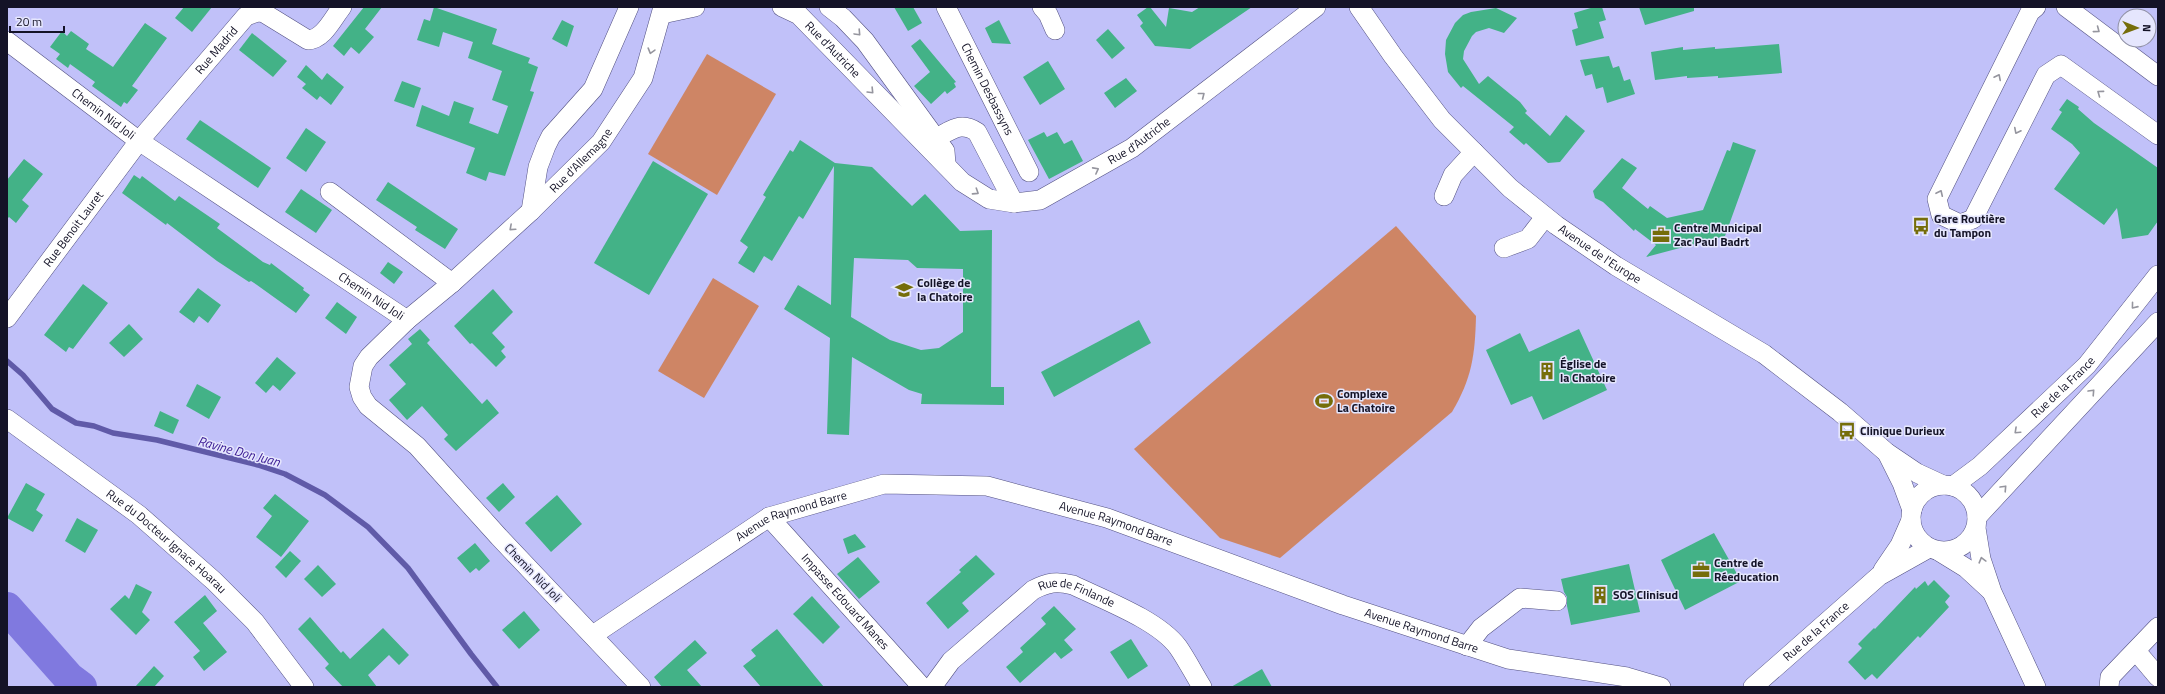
<svg xmlns="http://www.w3.org/2000/svg" width="2165" height="694" font-family="'Titillium Web',sans-serif">
	<rect width="100%" height="100%" fill="#c1c1f9"/>
	<!-- park -->
	<g fill="#ce8565">
		<polygon points="707,54 776,94 717,195 648,154"/>
		<path d="M1396,226L1476,316C1475,355 1472,378 1452,412L1280,558L1220,538L1134,449Z"/>
		<polygon points="713,278 759,306 704,398 658,371"/>
	</g>
	<g fill="none" stroke-linecap="round" stroke-linejoin="round">
		<!-- stream -->
		<polyline stroke="#605aa8" stroke-width="5.5" points="7,361 23,375 52,409 76,423 94,426 113,433 157,440 258,465 285,474 325,495 368,527 408,568 471,654 497,687"/>
		<!-- river -->
		<polyline stroke="#8079df" stroke-width="32" points="7,608 69,678 81,687"/>
	</g>
	<!-- building -->
	<g fill="#43b287" fill-rule="evenodd">
		<polygon points="184,7 212,7 192,32 175,18"/>
		<polygon points="364,7 382,7 365,29 374,37 359,54 351,47 344,56 333,46"/>
		<polygon points="434,7 497,29 492,44 530,58 528,63 538,67 530,91 534,92 505,176 489,172 486,181 466,173 475,148 416,126 422,105 449,116 454,101 474,108 469,123 498,134 508,106 492,100 502,71 468,58 473,42 443,32 439,47 417,40 424,19 430,21"/>
		<polygon points="894,7 913,7 922,23 908,31"/>
		<polygon points="1148,7 1150,7 1166,27 1169,8 1192,12 1200,7 1252,7 1190,49 1155,46 1140,26 1143,23 1137,15"/>
		<polygon points="1594,7 1602,7 1606,20 1599,22 1604,38 1576,46 1572,30 1578,28 1574,13"/>
		<polygon points="1639,7 1694,7 1694,11 1645,25"/>
		<polygon points="1496,8 1517,18 1504,33 1489,28 1476,32 1472,36 1464,51 1463,59 1479,84 1488,76 1520,102 1527,111 1525,113 1550,136 1566,115 1585,131 1560,162 1548,163 1526,143 1524,145 1509,132 1514,127 1463,86 1461,88 1448,72 1445,54 1446,40 1455,23 1463,15 1471,12"/>
		<polygon points="562,20 574,26 567,47 552,39"/>
		<polygon points="999,20 1011,44 992,43 985,28"/>
		<polygon points="145,23 167,38 132,86 138,90 127,104 124,102 121,107 92,86 95,82 70,64 68,68 56,59 60,54 50,47 62,31 67,36 71,31 89,44 86,49 113,67"/>
		<polygon points="1108,29 1125,48 1112,59 1096,40"/>
		<polygon points="252,33 287,61 273,77 239,50"/>
		<polygon points="920,39 956,82 954,83 956,87 947,94 945,91 931,104 914,86 930,72 911,46"/>
		<polygon points="1779,44 1782,73 1718,78 1718,76 1687,78 1687,76 1655,80 1651,52 1683,47 1683,50 1715,47 1715,49"/>
		<polygon points="1609,56 1613,68 1619,66 1624,81 1630,79 1635,94 1607,103 1603,87 1596,89 1592,74 1585,76 1580,60"/>
		<polygon points="1048,61 1065,89 1040,105 1023,77"/>
		<polygon points="306,65 322,80 327,73 344,87 331,105 320,96 317,100 302,88 306,84 297,77"/>
		<polygon points="1126,78 1137,91 1115,108 1104,93"/>
		<polygon points="402,81 421,88 414,108 394,101"/>
		<polygon points="2067,99 2079,107 2078,109 2094,123 2158,168 2158,221 2148,235 2122,239 2117,208 2104,225 2054,189 2080,153 2072,144 2051,129 2062,112 2059,110"/>
		<polygon points="200,120 271,168 258,188 186,139"/>
		<polygon points="306,128 326,142 306,172 286,158"/>
		<polygon points="1044,132 1047,137 1057,132 1064,144 1072,140 1083,161 1049,179 1028,140"/>
		<path d="M800,140L835,163L872,167L912,206L925,194L960,231L992,230L991,387H1004V405L921,404L922,394L909,390L852,357L849,435L827,434L830,338L784,309L798,285L831,305L834,166L803,219L799,216L772,261L764,256L754,273L738,263L748,247L740,241L766,197L763,195L790,150L793,152ZM854,258L908,260L917,268L963,269V332L939,348L921,350L890,340L851,317Z"/>
		<polygon points="1733,142 1756,150 1725,236 1646,257 1656,245 1635,229 1634,231 1603,202 1595,198 1593,191 1622,158 1637,168 1622,188 1648,209 1650,206 1667,218 1703,210 1727,150 1730,151"/>
		<polygon points="24,159 43,174 22,200 29,206 16,223 9,217 7,219 7,180"/>
		<polygon points="653,161 708,194 649,295 594,263"/>
		<polygon points="134,175 140,179 142,176 175,201 179,196 220,224 217,228 263,262 270,265 271,263 304,288 303,290 310,295 296,313 257,285 251,281 249,282 217,261 167,223 166,225 122,193"/>
		<polygon points="388,182 458,229 445,249 415,230 417,227 376,200"/>
		<polygon points="301,189 332,210 316,233 285,212"/>
		<polygon points="388,262 403,272 394,284 380,273"/>
		<polygon points="83,284 108,303 73,349 69,347 66,352 44,335"/>
		<polygon points="198,288 221,305 208,323 199,316 194,323 179,312"/>
		<polygon points="493,289 513,312 492,333 505,347 501,351 506,357 496,367 472,343 470,344 454,326"/>
		<polygon points="337,302 357,317 346,334 325,318"/>
		<polygon points="1139,320 1151,343 1054,397 1041,372"/>
		<polygon points="129,324 143,339 124,357 109,343"/>
		<polygon points="420,329 430,340 427,343 482,404 487,399 499,413 456,451 444,439 448,435 422,406 407,420 389,400 406,384 389,365 412,344 408,339"/>
		<polygon points="1579,329 1607,390 1543,420 1532,396 1511,405 1486,350 1520,333 1529,352"/>
		<polygon points="277,357 296,373 280,391 273,385 266,393 255,383"/>
		<polygon points="197,384 221,397 209,419 186,406"/>
		<polygon points="160,411 179,420 173,434 154,426"/>
		<polygon points="26,483 45,494 36,510 43,515 33,532 7,518"/>
		<polygon points="503,483 515,497 499,512 486,498"/>
		<polygon points="275,494 309,521 281,557 256,537 272,516 263,508"/>
		<polygon points="557,495 582,524 551,552 525,523"/>
		<polygon points="77,518 98,530 85,553 65,541"/>
		<polygon points="1714,533 1741,581 1685,610 1661,560"/>
		<polygon points="855,534 866,547 848,554 843,539"/>
		<polygon points="475,543 490,561 479,571 476,568 470,573 457,558"/>
		<polygon points="290,551 301,561 286,578 275,567"/>
		<polygon points="976,555 995,574 962,603 969,611 948,629 926,603 961,572 959,570"/>
		<polygon points="858,557 880,582 859,599 837,574"/>
		<polygon points="1629,564 1640,612 1571,625 1567,606 1567,597 1564,592 1561,579"/>
		<polygon points="318,565 336,584 322,597 304,579"/>
		<polygon points="1934,580 1950,596 1945,602 1949,607 1920,638 1918,636 1877,679 1872,674 1865,680 1848,662 1862,648 1858,644 1874,628 1875,629 1915,587 1916,589 1925,581 1928,586"/>
		<polygon points="136,584 152,592 142,612 150,620 136,635 110,609 125,595 129,599"/>
		<polygon points="205,595 217,611 203,623 227,652 204,671 193,657 200,651 174,622"/>
		<polygon points="812,596 840,627 823,644 793,614"/>
		<polygon points="1054,606 1076,629 1064,640 1073,650 1061,659 1055,652 1020,683 1006,667 1023,652 1020,648 1046,624 1041,618"/>
		<polygon points="524,611 540,630 519,649 502,630"/>
		<polygon points="310,617 341,653 343,651 350,659 383,628 409,655 399,665 389,655 368,675 377,687 343,687 325,668 329,664 298,629"/>
		<polygon points="777,629 814,675 824,687 761,687 743,666 756,656 751,650"/>
		<polygon points="1131,639 1148,666 1128,679 1110,652"/>
		<polygon points="695,640 707,653 687,670 702,687 662,687 654,677"/>
		<polygon points="154,666 164,676 154,687 135,687"/>
		<polygon points="1262,669 1272,687 1231,687"/>
	</g>
	<g fill="none" stroke-linecap="round" stroke-linejoin="round">
		<!-- minor casing -->
		<g stroke="#535182" stroke-width="20">
			<g id="minor">
				<path id="s1" d="M782,7L799,15L962,182L989,199L1014,203L1040,200L1132,148L1316,7"/>
				<polyline points="829,7 843,18 865,41 945,151 946,164"/>
				<path id="s2" d="M946,7L1029,172"/>
				<polyline points="1042,7 1048,14 1055,30"/>
				<path id="s3" d="M1359,7L1393,56L1442,120L1510,188L1556,225L1616,266L1764,354L1840,412L1886,452L1917,473L1943,485"/>
				<polyline points="2036,7 2030,12 1937,199 1941,215 1960,224 1973,219 2046,75 2061,65 2158,135"/>
				<polyline points="2066,7 2158,76"/>
				<polyline points="662,14 695,7"/>
				<path id="s4" d="M7,41L139,141L407,320"/>
				<path d="M936,138C952,130 961,121 977,132L1014,203"/>
				<polyline points="330,192 452,283"/>
				<polyline points="1444,196 1453,175 1474,152"/>
				<polyline points="531,211 538,167 546,146 551,136 593,89 629,7"/>
				<polyline points="1504,248 1528,239 1545,217"/>
				<path id="s5" d="M7,318L139,141L246,16L258,12L264,13L308,40C324,39 333,18 342,7"/>
				<path id="s6" d="M7,419L139,515L214,581L255,622L304,687"/>
				<polyline points="1887,453 1902,483 1912,510"/>
				<circle cx="1944" cy="518" r="33"/>
				<path id="s7" d="M1953,486L1980,466L2087,365L2158,275"/>
				<path id="s8" d="M769,517L922,687"/>
				<polyline points="1977,517 2158,322"/>
				<polyline points="1976,528 1981,559 1992,592 2036,687"/>
				<polyline points="1940,552 1966,568 1991,591"/>
				<polyline points="1883,570 1900,545 1911,520"/>
				<path id="s9" d="M593,635L769,517L884,484L987,486L1107,518L1343,605L1508,659L1627,677L1661,687"/>
				<polyline points="1467,646 1481,628 1520,598 1557,601"/>
				<polyline points="2136,651 2158,677"/>
				<path id="s10" d="M641,687L499,537L417,446L368,406L362,397L359,387L363,366L369,357L407,320L452,283L531,211L601,142L643,78L663,7"/>
				<path id="s11" d="M932,687L951,661L1033,590C1048,582 1057,581 1073,585C1104,600 1158,620 1178,647C1187,660 1194,674 1202,687"/>
				<path id="s12" d="M1753,687L1879,576L1929,548"/>
				<polyline points="2109,687 2110,677 2158,627"/>
			</g>
		</g>
		<!-- minor -->
		<use href="#minor" stroke="#fff" stroke-width="19"/>
	</g>
	<!-- one-way arrows -->
	<defs><path id="oneway-chevron" d="M-2-3.5L2.5 0L-2 3.5" fill="none" stroke-width="1.6" stroke-linecap="round" stroke-linejoin="round"/></defs>
	<g stroke="#95959e">
		<use href="#oneway-chevron" transform="translate(2097 30) rotate(37)"/>
		<use href="#oneway-chevron" transform="translate(858 33) rotate(47)"/>
		<use href="#oneway-chevron" transform="translate(651 51) rotate(106)"/>
		<use href="#oneway-chevron" transform="translate(1998 77) rotate(-63)"/>
		<use href="#oneway-chevron" transform="translate(871 91) rotate(46)"/>
		<use href="#oneway-chevron" transform="translate(2100 93) rotate(-144)"/>
		<use href="#oneway-chevron" transform="translate(1202 95) rotate(-38)"/>
		<use href="#oneway-chevron" transform="translate(2017 131) rotate(117)"/>
		<use href="#oneway-chevron" transform="translate(1096 170) rotate(-28)"/>
		<use href="#oneway-chevron" transform="translate(976 192) rotate(33)"/>
		<use href="#oneway-chevron" transform="translate(1940 193) rotate(-65)"/>
		<use href="#oneway-chevron" transform="translate(512 228) rotate(138)"/>
		<use href="#oneway-chevron" transform="translate(2134 306) rotate(129)"/>
		<use href="#oneway-chevron" transform="translate(2092 392) rotate(-47)"/>
		<use href="#oneway-chevron" transform="translate(2017 431) rotate(137)"/>
		<use href="#oneway-chevron" transform="translate(2004 488) rotate(-47)"/>
		<use href="#oneway-chevron" transform="translate(1982 560) rotate(-105)"/>
	</g>
	<!-- icons -->
	<defs>
		<g id="bus-bare" transform="scale(1.38)"><path d="M-5-6H5V4H4V6H2V4H-2V6H-4V4H-5ZM-3.5-4V0h7V-4ZM-3.5 1.2v1.5H-2V1.2ZM2 1.2v1.5H3.5V1.2Z" fill="#756d0a" stroke="#e5e6fd" stroke-width="2.5" paint-order="stroke"/></g>
		<g id="office-bare" transform="scale(1.38)"><path d="M-6-3h4V-5.5h4V-3h4V5H-6ZM-1-4.5V-3h2v-1.5ZM-6 0V1H6V0Z" fill="#756d0a" stroke="#e5e6fd" stroke-width="2.5" paint-order="stroke"/></g>
		<g id="school-bare" transform="scale(1.38)"><path d="M0-5L7-2L0 1L-7-2ZM-4 1L0 2.5L4 1V4Q0 6-4 4Z" fill="#756d0a" stroke="#e5e6fd" stroke-width="2.5" paint-order="stroke"/></g>
		<g id="building-bare" transform="scale(1.38)"><path d="M-4-6H4V6H1V3H-1V6H-4ZM-2.5-4.3h1.7v1.8h-1.7ZM.8-4.3h1.7v1.8H.8ZM-2.5-1h1.7V.8h-1.7ZM.8-1h1.7V.8H.8Z" fill="#756d0a" stroke="#e5e6fd" stroke-width="2.5" paint-order="stroke"/></g>
		<g id="stadium-bare" transform="scale(1.38)"><path d="M0-5a6.5 5 0 1 0 0 10a6.5 5 0 1 0 0-10ZM-3.5-1.8h7v3.6h-7Z" fill="#756d0a" stroke="#e5e6fd" stroke-width="2.5" paint-order="stroke"/></g>
	</defs>
	<g fill-rule="evenodd">
		<use href="#bus-bare" x="1921" y="226"/>
		<use href="#office-bare" x="1661" y="235"/>
		<use href="#school-bare" x="904" y="290"/>
		<use href="#building-bare" x="1547" y="371"/>
		<use href="#stadium-bare" x="1324" y="401"/>
		<use href="#bus-bare" x="1847" y="431"/>
		<use href="#office-bare" x="1701" y="570"/>
		<use href="#building-bare" x="1600" y="595"/>
	</g>
	<g text-anchor="middle" stroke-width="3" stroke-linejoin="round" paint-order="stroke">
		<!-- street labels -->
		<g font-size="12" fill="#141327" stroke="#e5e6fd">
			<text dy="4" stroke="none"><textPath href="#s1" startOffset="67">Rue d'Autriche</textPath></text>
			<text dy="4" stroke="none"><textPath href="#s5" startOffset="340">Rue Madrid</textPath></text>
			<text dy="4" stroke="none"><textPath href="#s2" startOffset="92">Chemin Desbassyns</textPath></text>
			<text dy="4" stroke="none"><textPath href="#s4" startOffset="121">Chemin Nid Joli</textPath></text>
			<text dy="4" stroke="none"><textPath href="#s1" startOffset="451">Rue d'Autriche</textPath></text>
			<text dy="4" stroke="none"><textPath href="#s10" startOffset="735">Rue d'Allemagne</textPath></text>
			<text dy="4" stroke="none"><textPath href="#s5" startOffset="111">Rue Benoit Lauret</textPath></text>
			<text dy="4" stroke="none"><textPath href="#s3" startOffset="348">Avenue de l'Europe</textPath></text>
			<text dy="4" stroke="none"><textPath href="#s4" startOffset="445">Chemin Nid Joli</textPath></text>
			<text dy="4" stroke="none"><textPath href="#s7" startOffset="148">Rue de la France</textPath></text>
			<text dy="4" stroke="none"><textPath href="#s9" startOffset="233">Avenue Raymond Barre</textPath></text>
			<text dy="4" stroke="none"><textPath href="#s9" startOffset="569">Avenue Raymond Barre</textPath></text>
			<text dy="4" stroke="none"><textPath href="#s6" startOffset="201">Rue du Docteur Ignace Hoarau</textPath></text>
			<text transform="translate(533 573) rotate(46)" y="4">Chemin Nid Joli</text>
			<text dy="4" stroke="none"><textPath href="#s11" startOffset="187">Rue de Finlande</textPath></text>
			<text dy="4" stroke="none"><textPath href="#s8" startOffset="114">Impasse Edouard Manes</textPath></text>
			<text dy="4" stroke="none"><textPath href="#s9" startOffset="893">Avenue Raymond Barre</textPath></text>
			<text dy="4" stroke="none"><textPath href="#s12" startOffset="84">Rue de la France</textPath></text>
		</g>
		<!-- poi labels -->
		<g font-size="12" font-weight="bold" fill="#141327" stroke="#e5e6fd" text-anchor="start">
			<text x="1934" y="223">Gare Routière<tspan x="1934" dy="14">du Tampon</tspan></text>
			<text x="1674" y="232">Centre Municipal<tspan x="1674" dy="14">Zac Paul Badrt</tspan></text>
			<text x="917" y="287">Collège de<tspan x="917" dy="14">la Chatoire</tspan></text>
			<text x="1560" y="368">Église de<tspan x="1560" dy="14">la Chatoire</tspan></text>
			<text x="1337" y="398">Complexe<tspan x="1337" dy="14">La Chatoire</tspan></text>
			<text x="1860" y="435">Clinique Durieux</text>
			<text x="1714" y="567">Centre de<tspan x="1714" dy="14">Réeducation</tspan></text>
			<text x="1613" y="599">SOS Clinisud</text>
		</g>
		<!-- water labels -->
		<g font-size="13" font-style="italic" fill="#391993" stroke="#e5e6fd">
			<text transform="translate(239 451) rotate(15)" y="5">Ravine Don Juan</text>
		</g>
	</g>
	<!-- border -->
	<rect width="2165" height="694" fill="none" stroke="#141327" stroke-width="16"/>
	<!-- north arrow -->
	<g transform="translate(2137 28) rotate(91)"><circle r="19" fill="#e5e6fd" stroke="#9192a7"/>
	<path d="M0-3L7 15L0 10L-7 15Z" fill="#756d0a"/>
	<text y="-6" font-size="11" font-weight="bold" text-anchor="middle" fill="#141327">N</text>
	</g>
	<!-- scale -->
	<path d="M10 26v6h54v-6" fill="none" stroke="#141327" stroke-width="2"/>
	<text x="16" y="26" font-size="12" fill="#141327" stroke="#e5e6fd" stroke-width="3" paint-order="stroke">20 m</text>
</svg>
